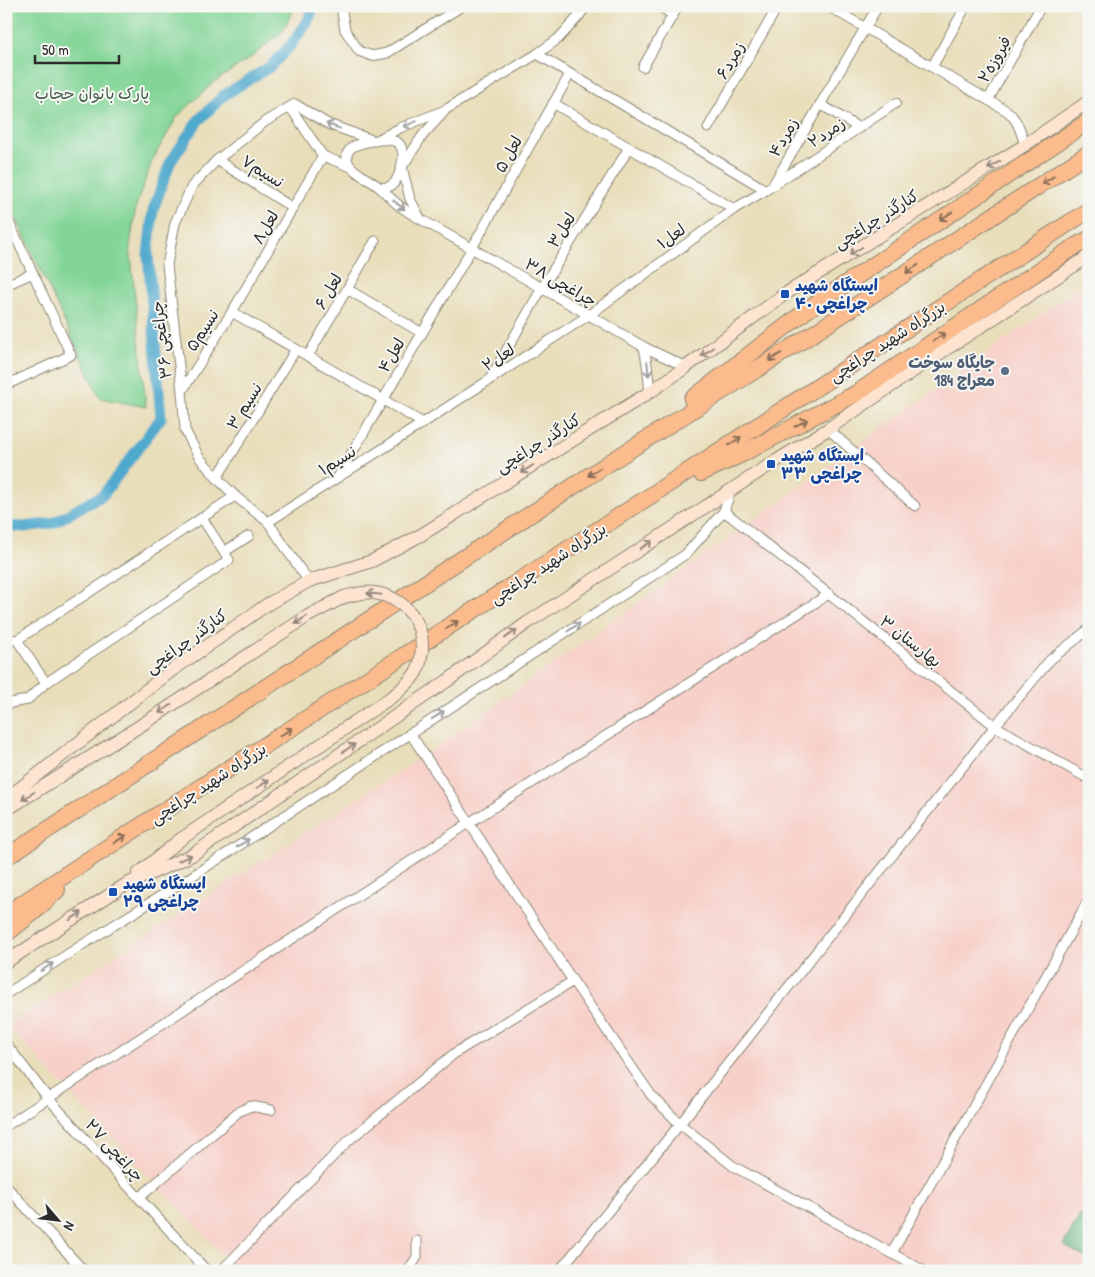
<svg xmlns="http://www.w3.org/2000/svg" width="1095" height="1277" font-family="'Patrick Hand','Playpen Sans Arabic',sans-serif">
	<rect width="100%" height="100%" fill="#f6f6f2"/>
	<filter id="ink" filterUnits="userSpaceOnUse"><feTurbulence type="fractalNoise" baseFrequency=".02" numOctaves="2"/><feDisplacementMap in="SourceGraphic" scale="10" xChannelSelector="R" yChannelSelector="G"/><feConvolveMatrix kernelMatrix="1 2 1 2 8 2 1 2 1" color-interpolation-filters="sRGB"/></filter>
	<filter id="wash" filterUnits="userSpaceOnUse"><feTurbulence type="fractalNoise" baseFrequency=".0096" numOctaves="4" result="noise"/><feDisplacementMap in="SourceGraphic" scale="20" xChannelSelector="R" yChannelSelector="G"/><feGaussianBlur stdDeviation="1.12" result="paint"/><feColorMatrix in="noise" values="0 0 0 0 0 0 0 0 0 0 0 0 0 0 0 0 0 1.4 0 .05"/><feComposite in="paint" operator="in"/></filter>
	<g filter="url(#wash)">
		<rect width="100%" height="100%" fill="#e9deba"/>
		<!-- built -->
		<polygon fill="#f7d0c9" points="1089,280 1089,1271 238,1271 7,1026 434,749"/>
		<!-- green -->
		<polygon fill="#82d597" stroke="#568061" points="6,6 295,6 283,31 253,56 214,82 177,117 152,161 136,206 130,246 146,407 100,398 6,196"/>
		<!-- forest -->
		<polygon fill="#69b680" stroke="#4a7056" points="1089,1200 1089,1260 1063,1245"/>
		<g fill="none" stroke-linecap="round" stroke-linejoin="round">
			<!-- canal -->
			<polyline stroke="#50a9cd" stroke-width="11" points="6,526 24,527 53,523 103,495 161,418 148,254 153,210 170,163 197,122 223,96 271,66 290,46 307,23 314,6"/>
		</g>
	</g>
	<g filter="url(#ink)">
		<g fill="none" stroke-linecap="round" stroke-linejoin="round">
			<!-- street casing -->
			<g stroke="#8a8472" stroke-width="11">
				<g id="street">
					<polyline points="659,6 673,15"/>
					<path d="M828,6L1007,111C1018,120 1021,132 1025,145"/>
					<polyline points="342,12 345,30 359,51 372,56 387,53 462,6"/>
					<polyline points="537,54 766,190"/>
					<polyline points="643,67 678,6"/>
					<polyline points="932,67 966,6"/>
					<polyline points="988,100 1041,6"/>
					<polyline points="553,103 734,209"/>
					<polyline points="820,104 859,128"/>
					<polyline points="290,107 323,156 351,167"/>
					<polyline points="708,128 778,6"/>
					<polyline points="217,160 293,208"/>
					<polyline points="774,183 878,6"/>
					<path d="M379,187C384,188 389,188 393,184C396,182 397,178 399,174C403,163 408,142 390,140C381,139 371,141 363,143C353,145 342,152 349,164C353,172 372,181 379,187C385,192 390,198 396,203C404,210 413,215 422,220L589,315L644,347L686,367"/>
					<polyline points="6,216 71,355 6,385"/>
					<polyline points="420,218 410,199 402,167 423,135 444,112"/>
					<polyline points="6,285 33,273"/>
					<polyline points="347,289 422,333"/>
					<polyline points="232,312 423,423"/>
					<polyline points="644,347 647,364 650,392"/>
					<polyline points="308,356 375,241"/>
					<polyline points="490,379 542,288 629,148"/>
					<polyline points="182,391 232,312 323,156"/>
					<polyline points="828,429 915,506"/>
					<polyline points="339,475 472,248 570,74"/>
					<polyline points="217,478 296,349"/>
					<polyline points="724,511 995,726 1089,779"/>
					<polyline points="268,522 423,423 589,315 734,209 766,190 896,103"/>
					<polyline points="224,552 249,536"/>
					<polyline points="309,581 300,569 268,522 235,496 217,478 199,457 185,430 182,391 167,265 175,223 192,186 217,160 266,121 295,104 328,124 375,141 400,128 445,110 537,54 558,39 579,16 586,6"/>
					<polyline points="6,639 17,640 235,496"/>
					<polyline points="17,640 46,683"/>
					<polyline points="6,706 11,703 27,700 46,683 229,560 202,518"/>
					<polyline points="410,733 573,981 651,1095 680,1124 733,1166 924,1271"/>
					<polyline points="6,994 82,945 180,884 686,554 724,511 731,490"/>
					<polyline points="6,1044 48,1098 139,1198 207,1271"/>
					<polyline points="6,1126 469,823 829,594"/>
					<polyline points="6,1186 84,1271"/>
					<polyline points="139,1198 238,1112 251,1106 271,1110"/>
					<polyline points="892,1253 1089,899"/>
					<polyline points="221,1271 348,1141 455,1053 573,981"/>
					<polyline points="408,1271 417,1257 417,1241"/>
					<polyline points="559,1271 680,1124 995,726 1050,660 1089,629"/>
				</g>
			</g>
			<!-- secondary casing -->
			<g stroke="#8a8472" stroke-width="14">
				<g id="secondary">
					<polyline points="6,799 171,671 268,604 309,581 372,561 421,535 650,392 686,367 785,294 1025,145 1089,101"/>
					<polyline points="6,810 143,724 308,616 344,597"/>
					<polyline points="138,874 181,839 396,694"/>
					<polyline points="6,962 125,885 192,855 447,681 527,623 771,464 828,429 931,359 1083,260 1089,255"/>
				</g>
			</g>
			<!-- highway casing -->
			<g stroke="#8a8472" stroke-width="18">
				<g id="highway">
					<polyline points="692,399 811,307 1089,121"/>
					<polyline points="701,473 742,454 857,393 1074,247 1089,239"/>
					<polyline points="6,857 612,461 811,335 1089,153"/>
					<polyline points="6,914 88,860 647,498 1089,210"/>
					<polyline points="6,934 35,911 57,890"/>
				</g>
			</g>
			<!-- street -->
			<use href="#street" stroke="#fff" stroke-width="9"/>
			<!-- secondary -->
			<use href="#secondary" stroke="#fde4d1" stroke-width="12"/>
			<!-- highway -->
			<use href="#highway" stroke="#fbbb8c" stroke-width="16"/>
			<!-- secondary-bridge casing -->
			<g stroke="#8a8472" stroke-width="14" stroke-linecap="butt">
				<path id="secondary-bridge" d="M344,597C353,595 365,591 374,593C403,597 423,620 422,649C421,655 421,662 418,668C414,679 404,686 396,694"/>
			</g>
			<!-- secondary-bridge -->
			<use href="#secondary-bridge" stroke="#fde4d1" stroke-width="12"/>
		</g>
		<!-- one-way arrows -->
		<defs><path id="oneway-shaft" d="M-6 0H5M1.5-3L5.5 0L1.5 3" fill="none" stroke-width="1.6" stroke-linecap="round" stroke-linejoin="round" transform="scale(1.25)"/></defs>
		<g stroke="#a0a0a0">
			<use href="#oneway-shaft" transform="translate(410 124) rotate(158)"/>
			<use href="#oneway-shaft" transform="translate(333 126) rotate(-159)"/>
			<use href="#oneway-shaft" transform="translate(399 205) rotate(38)"/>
			<use href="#oneway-shaft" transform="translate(648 369) rotate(84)"/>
			<use href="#oneway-shaft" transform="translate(574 627) rotate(-33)"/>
			<use href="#oneway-shaft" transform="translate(438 715) rotate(-33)"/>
			<use href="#oneway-shaft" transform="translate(243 843) rotate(-33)"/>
			<use href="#oneway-shaft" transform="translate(47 967) rotate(-33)"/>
		</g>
		<g stroke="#94887e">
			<use href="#oneway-shaft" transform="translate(994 165) rotate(148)"/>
			<use href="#oneway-shaft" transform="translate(856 251) rotate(148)"/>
			<use href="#oneway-shaft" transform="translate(707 352) rotate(144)"/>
			<use href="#oneway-shaft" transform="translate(527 469) rotate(148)"/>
			<use href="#oneway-shaft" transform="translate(646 545) rotate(-33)"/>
			<use href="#oneway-shaft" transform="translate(374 594) rotate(-174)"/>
			<use href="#oneway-shaft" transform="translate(301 620) rotate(147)"/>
			<use href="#oneway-shaft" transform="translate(511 634) rotate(-36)"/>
			<use href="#oneway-shaft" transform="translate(165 709) rotate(147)"/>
			<use href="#oneway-shaft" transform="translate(349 748) rotate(-34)"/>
			<use href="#oneway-shaft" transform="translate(263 784) rotate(-34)"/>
			<use href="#oneway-shaft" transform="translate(28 796) rotate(148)"/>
			<use href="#oneway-shaft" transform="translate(185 858) rotate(-25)"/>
			<use href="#oneway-shaft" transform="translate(76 916) rotate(-33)"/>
		</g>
		<g stroke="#896c57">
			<use href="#oneway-shaft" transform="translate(1048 180) rotate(147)"/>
			<use href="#oneway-shaft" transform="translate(946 216) rotate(146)"/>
			<use href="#oneway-shaft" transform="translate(912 269) rotate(147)"/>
			<use href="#oneway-shaft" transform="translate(939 337) rotate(-34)"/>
			<use href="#oneway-shaft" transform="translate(775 357) rotate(148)"/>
			<use href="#oneway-shaft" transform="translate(801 423) rotate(-28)"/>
			<use href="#oneway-shaft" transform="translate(735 441) rotate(-33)"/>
			<use href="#oneway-shaft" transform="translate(594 472) rotate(147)"/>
			<use href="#oneway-shaft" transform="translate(452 625) rotate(-33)"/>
			<use href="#oneway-shaft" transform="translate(286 732) rotate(-33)"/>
			<use href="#oneway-shaft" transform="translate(120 839) rotate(-33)"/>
		</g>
	</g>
	<!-- markers -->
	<g fill="#1a4fb4" stroke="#f6f6f2" stroke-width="2">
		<rect x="780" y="289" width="10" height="10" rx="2.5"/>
		<rect x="766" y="459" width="10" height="10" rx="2.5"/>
		<rect x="108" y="887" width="10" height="10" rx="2.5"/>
	</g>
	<circle fill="#5c6f8a" stroke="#f6f6f2" stroke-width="2" cx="1005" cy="371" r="5"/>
	<g text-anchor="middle" stroke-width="4" stroke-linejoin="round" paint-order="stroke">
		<!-- street labels -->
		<g font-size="16" fill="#2b2b2b" stroke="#f6f6f2">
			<text transform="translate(994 59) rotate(-61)" y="6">فیروزه۲</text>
			<text transform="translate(730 60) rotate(-60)" y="6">زمرد۶</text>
			<text transform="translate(826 132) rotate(-34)" y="6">زمرد۲</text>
			<text transform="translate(783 137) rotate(-60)" y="6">زمرد۴</text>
			<text transform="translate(508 154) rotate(-61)" y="6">لعل ۵</text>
			<text transform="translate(263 171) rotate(32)" y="6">نسیم۷</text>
			<text transform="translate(876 219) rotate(-32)" y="6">کنارگذر چراغچی</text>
			<text transform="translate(265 227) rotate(-60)" y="6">لعل۸</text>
			<text transform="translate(561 230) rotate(-58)" y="6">لعل۳</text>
			<text transform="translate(671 236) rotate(-36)" y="6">لعل۱</text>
			<text transform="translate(561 282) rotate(30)" y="6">چراغچی ۳۸</text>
			<text transform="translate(328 291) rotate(-60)" y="6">لعل ۶</text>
			<text transform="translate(202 330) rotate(-57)" y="6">نسیم۵</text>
			<text transform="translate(161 340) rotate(-97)" y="6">چراغچی ۳۶</text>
			<text transform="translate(887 341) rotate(-33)" y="6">بزرگراه شهید چراغچی</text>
			<text transform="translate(391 355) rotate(-60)" y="6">لعل۴</text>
			<text transform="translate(498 357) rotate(-33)" y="6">لعل۲</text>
			<text transform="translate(244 406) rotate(-58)" y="6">نسیم ۳</text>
			<text transform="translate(538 443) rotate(-32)" y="6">کنارگذر چراغچی</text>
			<text transform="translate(337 460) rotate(-32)" y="6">نسیم۱</text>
			<text transform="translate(548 563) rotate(-33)" y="6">بزرگراه شهید چراغچی</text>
			<text transform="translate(186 641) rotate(-36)" y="6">کنارگذر چراغچی</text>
			<text transform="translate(911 641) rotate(38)" y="6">بهارستان ۳</text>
			<text transform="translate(208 783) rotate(-33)" y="6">بزرگراه شهید چراغچی</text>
			<text transform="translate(115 1150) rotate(48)" y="6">چراغچی ۲۷</text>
		</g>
		<!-- park labels -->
		<g font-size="16" fill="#455e4b" stroke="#f6f6f2">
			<text x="92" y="99">پارک بانوان حجاب</text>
		</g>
		<!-- transit labels -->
		<g font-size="16" font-weight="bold" fill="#164399" stroke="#f6f6f2" text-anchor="start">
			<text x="795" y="291">ایستگاه شهید<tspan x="795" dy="18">چراغچی ۴۰</tspan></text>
			<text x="781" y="461">ایستگاه شهید<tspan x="781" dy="18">چراغچی ۳۳</tspan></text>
			<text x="123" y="889">ایستگاه شهید<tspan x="123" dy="18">چراغچی ۲۹</tspan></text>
		</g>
		<!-- service labels -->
		<g font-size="16" font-weight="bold" fill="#4e5e75" stroke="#f6f6f2" text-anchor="end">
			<text x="995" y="368">جایگاه سوخت<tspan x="995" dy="18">184 معراج</tspan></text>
		</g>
	</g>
	<!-- margin -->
	<rect width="1095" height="1277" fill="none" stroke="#f6f6f2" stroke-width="25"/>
	<!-- north arrow -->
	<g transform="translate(58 1220) rotate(118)" stroke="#f6f6f2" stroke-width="4" paint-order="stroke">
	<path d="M0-4L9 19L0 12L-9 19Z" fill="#2b2b2b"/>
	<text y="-8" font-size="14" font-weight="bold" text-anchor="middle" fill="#2b2b2b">N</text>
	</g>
	<!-- scale -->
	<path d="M35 55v8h84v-8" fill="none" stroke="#2b2b2b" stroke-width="2.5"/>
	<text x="42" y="55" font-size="15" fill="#2b2b2b" stroke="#f6f6f2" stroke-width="4" paint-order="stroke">50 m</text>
</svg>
